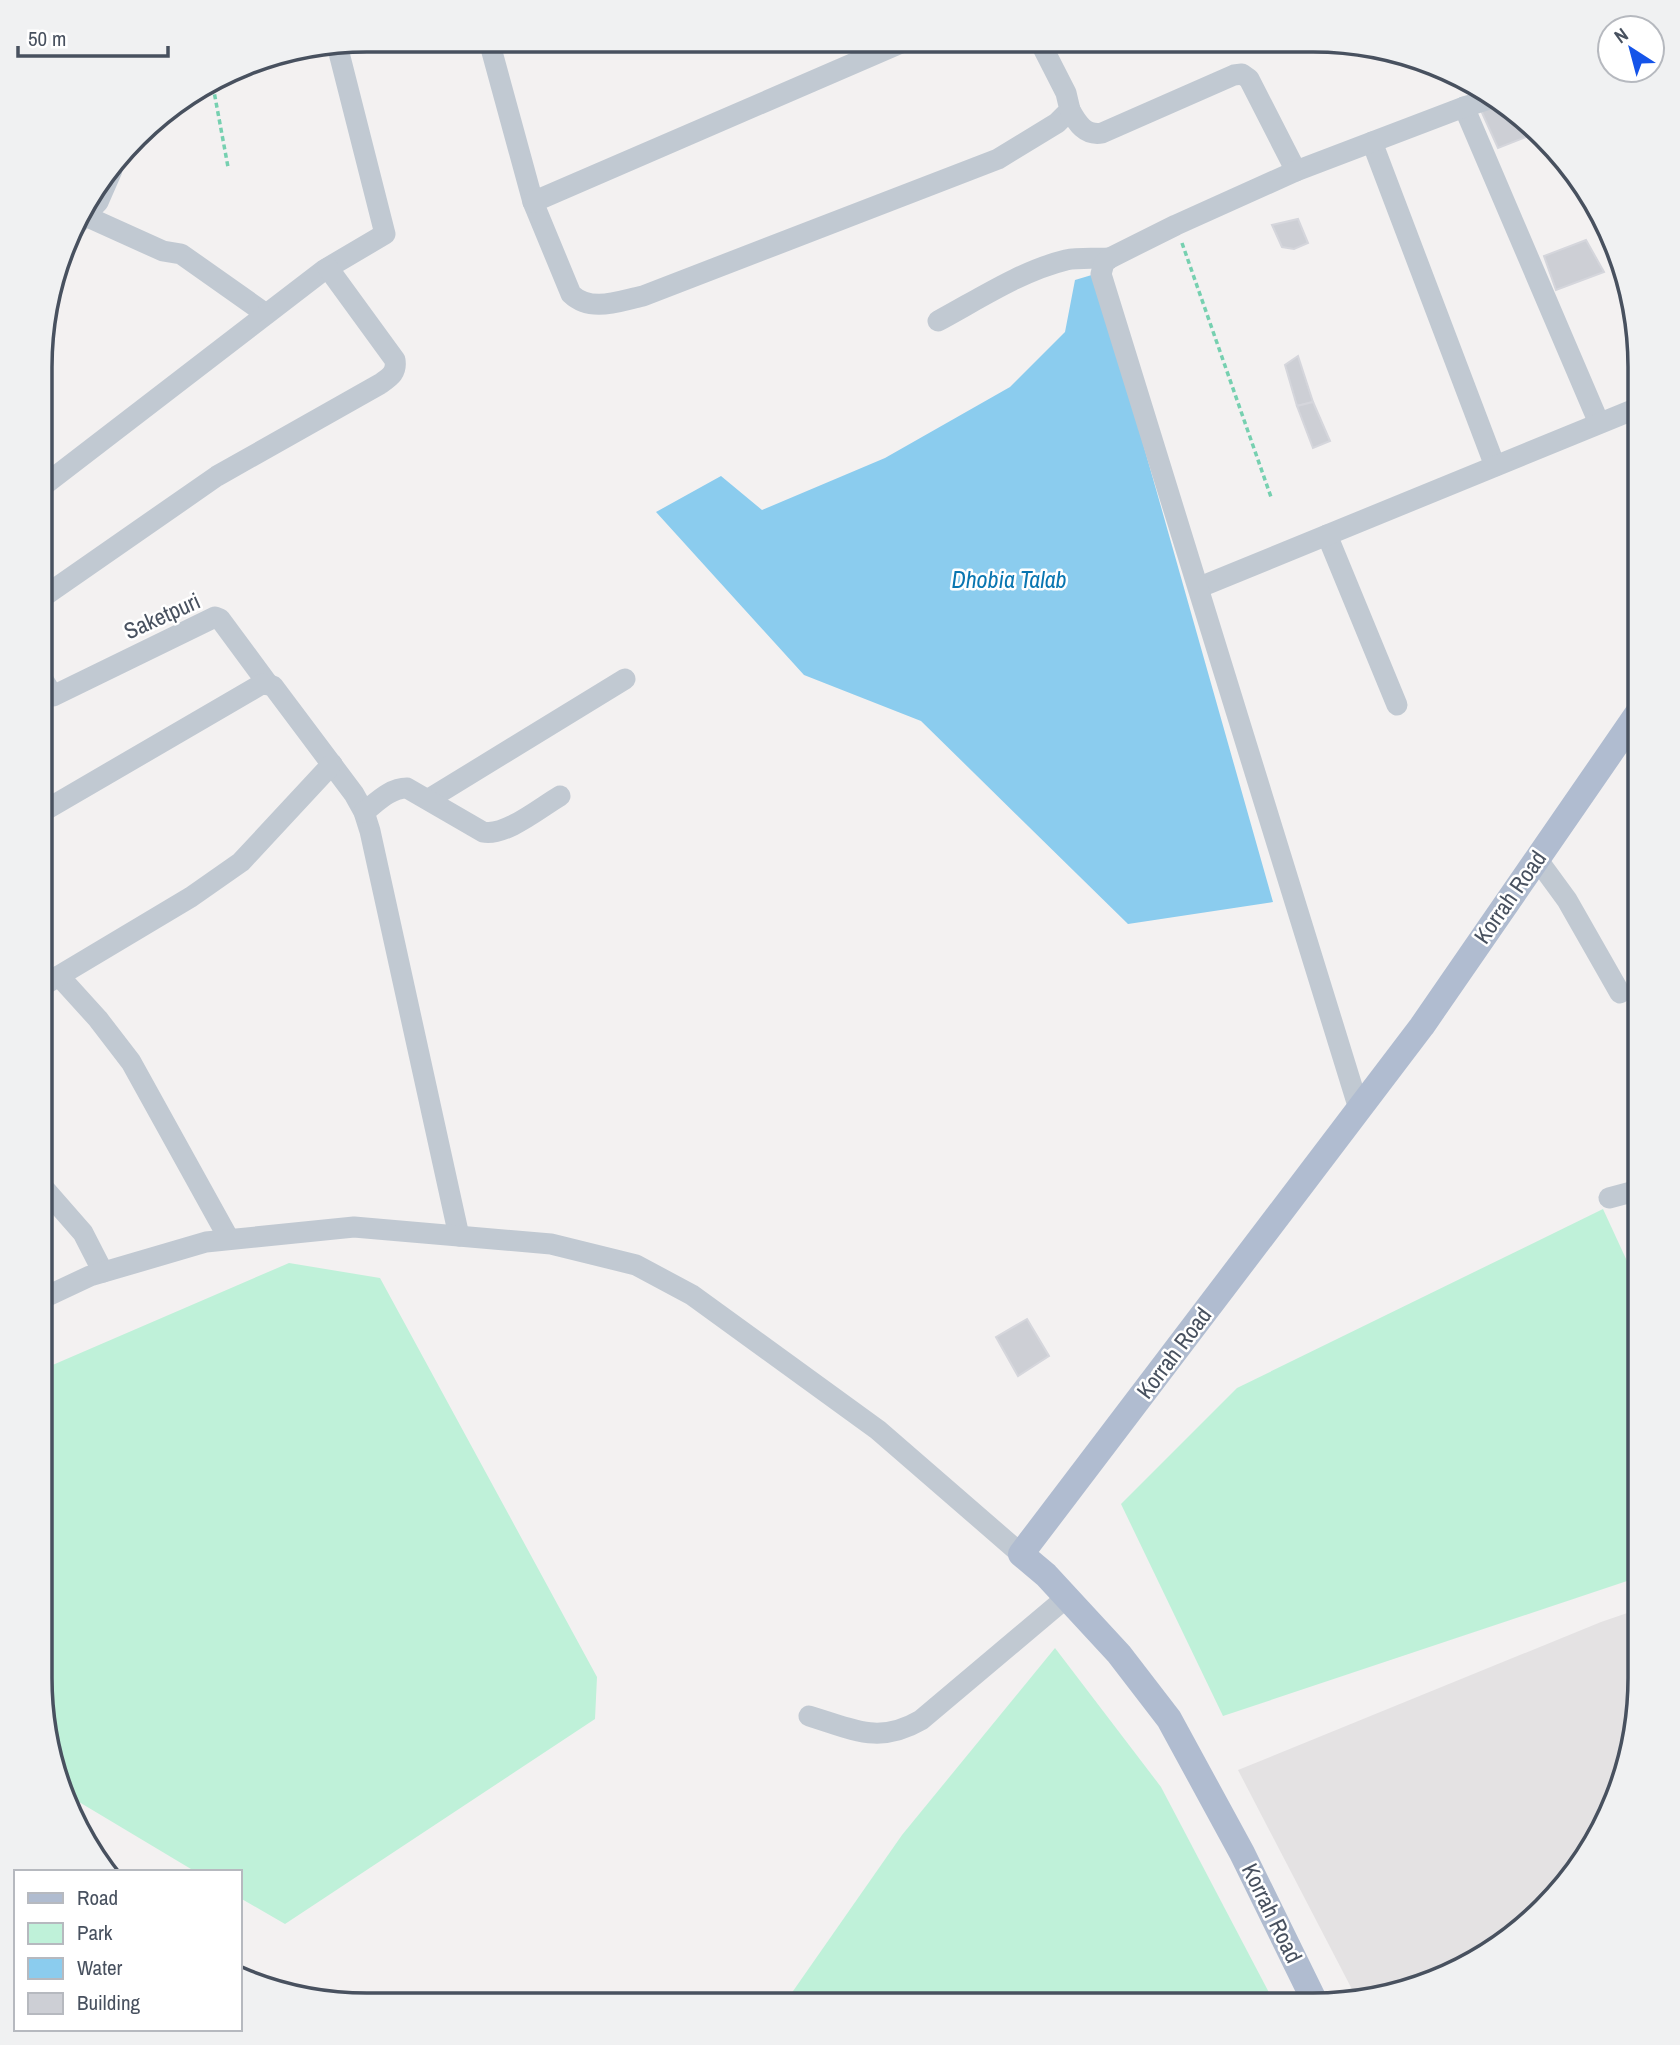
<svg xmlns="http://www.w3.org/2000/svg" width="1680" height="2045" font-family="'Archivo Narrow',sans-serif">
	<rect width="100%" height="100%" fill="#f3f1f1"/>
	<!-- education -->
	<polygon fill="#e4e2e3" points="1639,1609 1639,1699 1622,1783 1585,1859 1476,1961 1356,1997 1238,1770 1601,1622"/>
	<!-- green -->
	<g fill="#bff1d9">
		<polygon points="1603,1209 1639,1287 1639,1577 1223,1716 1121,1504 1237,1388"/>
		<polygon points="289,1263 380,1278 597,1677 595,1719 285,1924 240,1898 240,1872 196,1872 64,1793 51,1762 40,1678 41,1370"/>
		<polygon points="1055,1648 1161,1787 1275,2004 784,2004 902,1835"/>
	</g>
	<!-- water -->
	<polygon fill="#8bccee" points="1095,274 1273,902 1128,924 921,721 804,675 656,512 721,476 762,510 885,458 1010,387 1065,332 1075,280"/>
	<!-- building -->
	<g fill="#cdcfd5" stroke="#d5d6dc" stroke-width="2">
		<polygon points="1498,99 1531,135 1498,148 1479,106"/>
		<polygon points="1298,219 1308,243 1294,249 1282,247 1272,225"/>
		<polygon points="1586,240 1604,272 1556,290 1544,256"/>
		<polygon points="1298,356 1313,402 1297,406 1285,365"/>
		<polygon points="1313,402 1330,441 1313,448 1297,406"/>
		<polygon points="1027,1319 1049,1356 1018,1376 996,1337"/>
	</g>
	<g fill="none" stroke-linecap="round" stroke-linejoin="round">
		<!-- path -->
		<g stroke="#76d0b0" stroke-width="3.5" stroke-dasharray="5 3.5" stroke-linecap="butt">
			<polyline points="213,86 228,167"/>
			<polyline points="1182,243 1271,497"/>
		</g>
		<!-- minor -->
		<g stroke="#c1c9d2" stroke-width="21">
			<path d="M489,41L533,202L571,294C591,313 619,301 643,296L998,159L1057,123L1070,110L1066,93L1040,42"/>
			<polyline points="1464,107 1599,423"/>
			<path d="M1070,110C1077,123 1085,136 1102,133L1234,75L1242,74L1249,79L1296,171"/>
			<polyline points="1372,142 1495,466"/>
			<polyline points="533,202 903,42"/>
			<polyline points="81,214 163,251 181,254 266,314"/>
			<polyline points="77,224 98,202 112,170"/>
			<path d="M938,321C979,299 1021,271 1066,260C1080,257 1096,259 1110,258"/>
			<polyline points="43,486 324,270 385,234 337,45"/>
			<polyline points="1327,535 1397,705"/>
			<polyline points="1200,587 1640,407"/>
			<path d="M43,597L217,476L380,384C390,377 397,373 395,360L328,268"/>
			<polyline points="42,678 53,696 215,617 220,619 268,684"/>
			<polyline points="429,799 625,679"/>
			<polyline points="42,812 260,685 264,684 273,686 354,794 364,812 370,831 459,1236"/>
			<path d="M364,812C377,802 390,788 407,788L483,832C505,837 541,807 560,796"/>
			<polyline points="1537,859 1567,900 1620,993"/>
			<polyline points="59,976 98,1019 131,1062 229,1239"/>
			<polyline points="42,986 191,897 241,862 332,764"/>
			<polyline points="1359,1109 1101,274 1104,263 1110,258 1176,225 1296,171 1464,107 1496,97"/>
			<polyline points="41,1185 83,1233 103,1272"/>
			<polyline points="1609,1198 1639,1190"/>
			<polyline points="41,1299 90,1276 206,1242 354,1227 551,1244 636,1265 692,1295 878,1430 1021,1554"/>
			<path d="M809,1716C853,1729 878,1745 921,1720L1067,1597"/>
		</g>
		<!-- major -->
		<polyline stroke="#b0bcd0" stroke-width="26" points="1316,2004 1242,1853 1169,1719 1119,1654 1046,1575 1021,1554 1422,1026 1640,710"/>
	</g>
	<g text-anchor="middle" stroke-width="5" stroke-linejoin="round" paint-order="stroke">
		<!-- street labels -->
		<g font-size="23" fill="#48515f" stroke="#fff">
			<text transform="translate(162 616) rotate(-24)" y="8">Saketpuri</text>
			<text transform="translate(1510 897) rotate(-55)" y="8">Korrah Road</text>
			<text transform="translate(1174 1353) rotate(-53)" y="8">Korrah Road</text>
			<text transform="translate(1272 1913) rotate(64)" y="8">Korrah Road</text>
		</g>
		<!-- water labels -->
		<g font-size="24" font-style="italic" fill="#0976b1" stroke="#fff">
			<text x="1009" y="588">Dhobia Talab</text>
		</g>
	</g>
	<!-- crop -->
	<path d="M0 0H1680V2045H0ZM367 52H1313A315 315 0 0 1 1628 367V1678A315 315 0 0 1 1313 1993H367A315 315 0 0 1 52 1678V367A315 315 0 0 1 367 52Z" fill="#f0f1f2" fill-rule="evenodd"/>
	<path fill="none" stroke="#48515f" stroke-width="3.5" d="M367 52H1313A315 315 0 0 1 1628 367V1678A315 315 0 0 1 1313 1993H367A315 315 0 0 1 52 1678V367A315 315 0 0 1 367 52Z"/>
	<!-- legend -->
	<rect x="14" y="1870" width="228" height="161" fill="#ffffff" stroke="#b6b9bf" stroke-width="2"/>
	<rect x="28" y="1893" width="35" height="10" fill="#b0bcd0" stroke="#b6b9bf" stroke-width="2"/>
	<text x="77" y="1905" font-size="21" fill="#48515f">Road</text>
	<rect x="28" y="1923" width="35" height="21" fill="#bff1d9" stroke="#b6b9bf" stroke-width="2"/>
	<text x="77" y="1940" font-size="21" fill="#48515f">Park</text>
	<rect x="28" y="1958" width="35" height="21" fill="#8bccee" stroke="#b6b9bf" stroke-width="2"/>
	<text x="77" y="1975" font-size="21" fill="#48515f">Water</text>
	<rect x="28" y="1993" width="35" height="21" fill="#cdcfd5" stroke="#b6b9bf" stroke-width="2"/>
	<text x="77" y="2010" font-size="21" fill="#48515f">Building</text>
	<!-- north arrow -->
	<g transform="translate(1631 49) rotate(324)"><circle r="33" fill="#ffffff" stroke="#b6b9bf" stroke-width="2"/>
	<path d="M0-5L12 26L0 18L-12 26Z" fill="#1554e9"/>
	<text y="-10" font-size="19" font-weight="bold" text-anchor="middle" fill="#48515f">N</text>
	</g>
	<!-- scale -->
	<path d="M18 46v10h150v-10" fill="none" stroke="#48515f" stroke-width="3.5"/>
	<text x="28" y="46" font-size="21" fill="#48515f" stroke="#ffffff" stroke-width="5" paint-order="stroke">50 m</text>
</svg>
